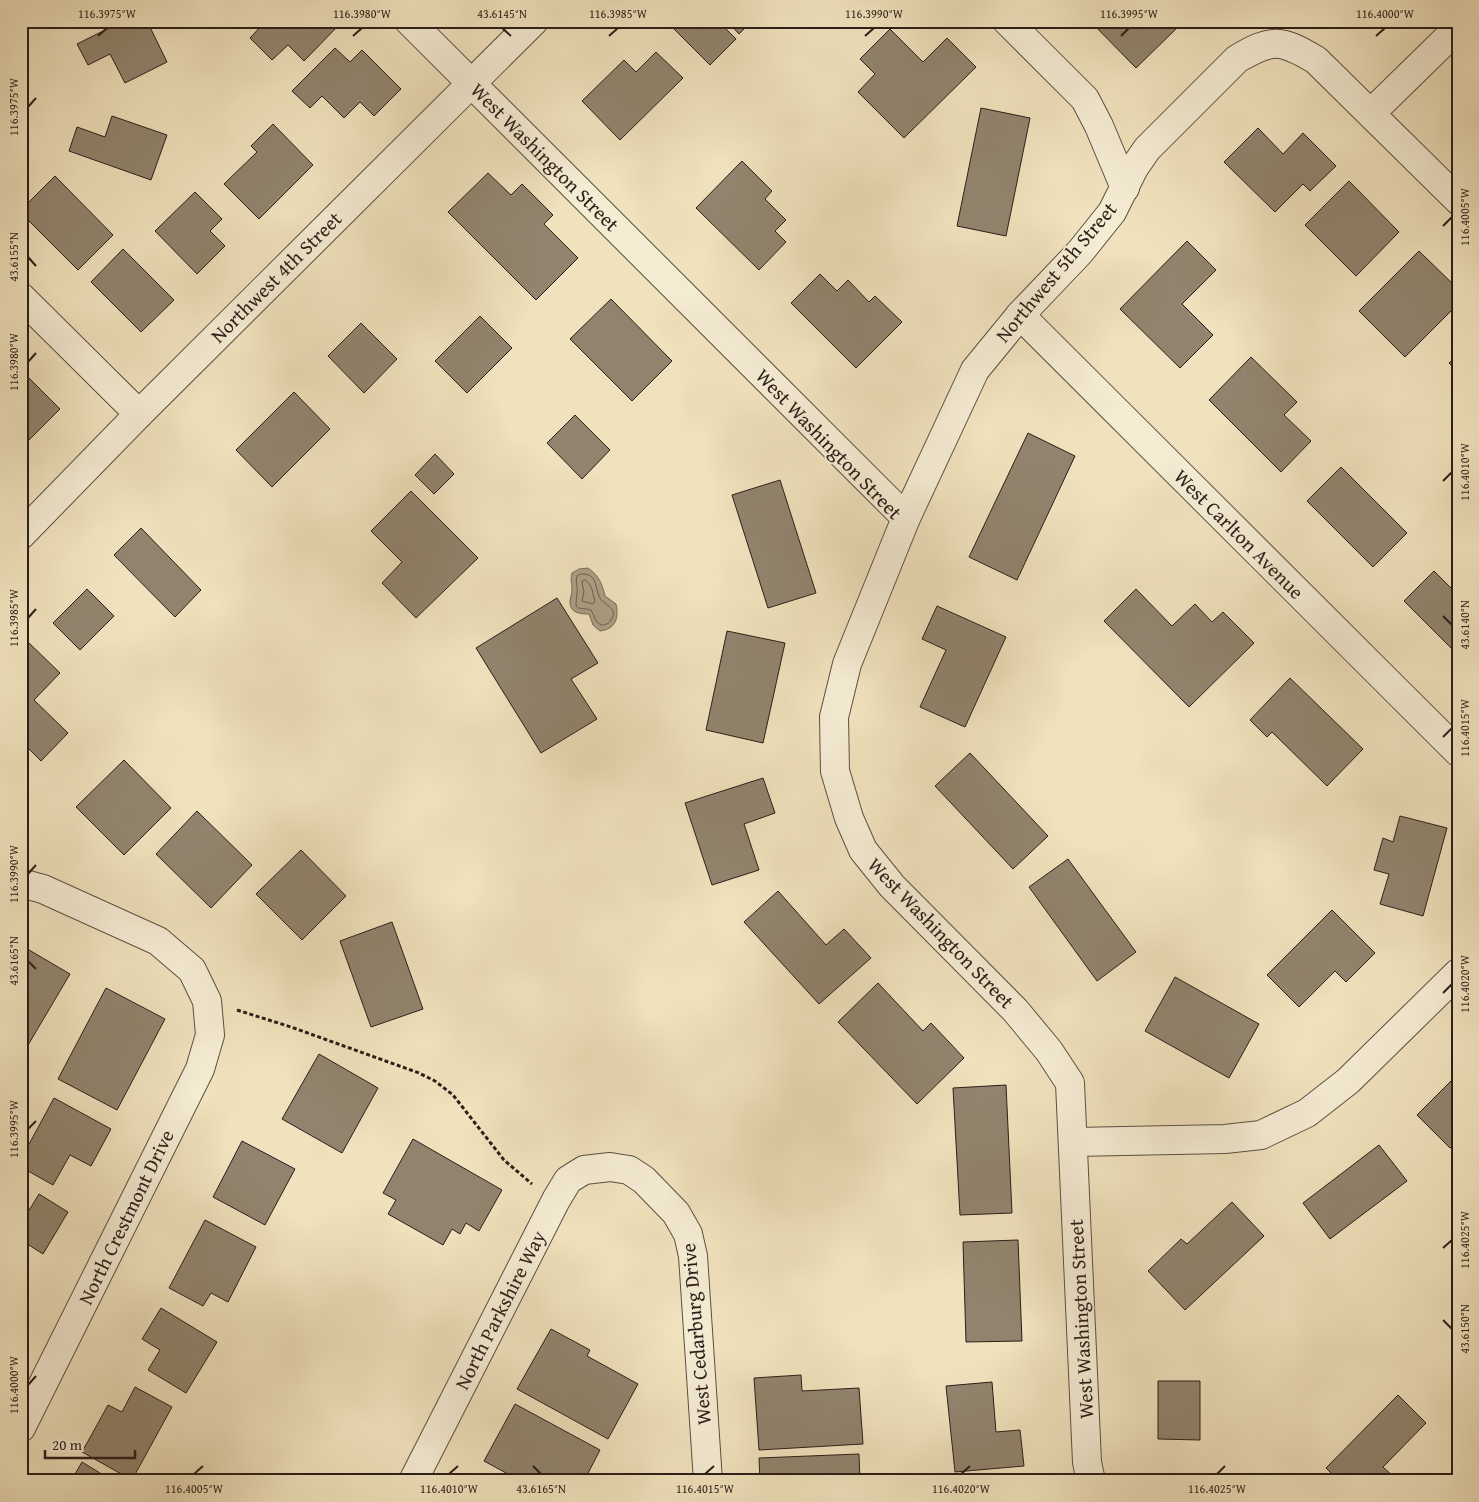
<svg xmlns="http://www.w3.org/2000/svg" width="1479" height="1502" font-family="'Gentium Book Plus',serif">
	<rect width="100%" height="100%" fill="#f0e2bd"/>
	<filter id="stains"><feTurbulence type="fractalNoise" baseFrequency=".004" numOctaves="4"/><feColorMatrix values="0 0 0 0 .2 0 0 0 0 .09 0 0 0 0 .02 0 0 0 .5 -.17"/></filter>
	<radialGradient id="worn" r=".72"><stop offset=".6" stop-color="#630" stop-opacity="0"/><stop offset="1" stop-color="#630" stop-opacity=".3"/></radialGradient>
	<!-- water -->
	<path fill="#ad9f85" stroke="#796b5a" d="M588,568C599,576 602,583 605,596L616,604C619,618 616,629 600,631L593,625L589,614C580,614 570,613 570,602C570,598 572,594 572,590C572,583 570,580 572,573L579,569Z"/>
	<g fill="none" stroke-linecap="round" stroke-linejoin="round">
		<!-- shore -->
		<g stroke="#6c5e4f" stroke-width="1">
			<path d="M581,574C599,573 594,588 600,598C605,606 619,608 611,620C609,624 605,625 601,625L597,622L591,610C575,606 575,613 577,593C578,587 575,582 577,576Z"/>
			<path d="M585,580C593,585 592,593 595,601L593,604L582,601L584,592L582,582Z"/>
		</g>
	</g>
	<!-- building -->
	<g fill="#91846e" stroke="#2b1e19">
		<polygon points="123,21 147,21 167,62 125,83 110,54 88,65 77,44"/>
		<polygon points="264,21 331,21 337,27 304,61 288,45 272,60 250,38 265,22"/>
		<polygon points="682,21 718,21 736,39 710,65 674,29"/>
		<polygon points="727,21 752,21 739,34"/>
		<polygon points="1090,21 1176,21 1180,25 1136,68"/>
		<polygon points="890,29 923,62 947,38 976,67 904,138 858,92 875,74 860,59"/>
		<polygon points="335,48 350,62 362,50 401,89 374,116 360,102 344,118 322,96 310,108 292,91"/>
		<polygon points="656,52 683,78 620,140 582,101 624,60 636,72"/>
		<polygon points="981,108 1030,118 1006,236 957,226"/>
		<polygon points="112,116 167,135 151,180 69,151 77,127 105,137"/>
		<polygon points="273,124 313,165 259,219 224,184 257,152 251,146"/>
		<polygon points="1258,128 1283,154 1303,133 1336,166 1310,191 1303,184 1275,212 1224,162"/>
		<polygon points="742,161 772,191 765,199 786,220 775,231 786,242 759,270 696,208"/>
		<polygon points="488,173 511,195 522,184 553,215 544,224 578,258 536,300 448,212"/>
		<polygon points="55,176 113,235 78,270 21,213 21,210"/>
		<polygon points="1349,181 1399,232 1356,276 1305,225"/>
		<polygon points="195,192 222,219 210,231 225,246 197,274 155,231"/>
		<polygon points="1187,241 1216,270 1182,304 1213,335 1180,368 1120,309"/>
		<polygon points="123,249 174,300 141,332 91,282"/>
		<polygon points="1419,251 1458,289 1458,304 1405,357 1359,311"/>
		<polygon points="820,274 837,291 848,280 869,302 875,296 902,322 856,368 791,303"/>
		<polygon points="611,299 672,361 632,401 570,339"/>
		<polygon points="480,316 512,348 467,393 435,361"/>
		<polygon points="361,323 397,359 364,393 328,356"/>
		<polygon points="1458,355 1458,372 1449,363"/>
		<polygon points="1251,357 1297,402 1284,415 1311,441 1281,472 1209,400"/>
		<polygon points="23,372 60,409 24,445 21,442 21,373"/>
		<polygon points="294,392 330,429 272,487 236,450"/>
		<polygon points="575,415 610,450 582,479 547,443"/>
		<polygon points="1028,433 1075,456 1017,580 969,557"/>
		<polygon points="435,454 454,474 434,494 415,475"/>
		<polygon points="1341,467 1407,533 1373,567 1307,501"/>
		<polygon points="780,480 816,593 768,608 732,495"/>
		<polygon points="411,491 478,558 416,618 382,583 402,562 371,531"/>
		<polygon points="141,528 201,590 175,617 114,555"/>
		<polygon points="1434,571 1458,595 1458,655 1404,601"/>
		<polygon points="87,589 114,616 80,650 53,623"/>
		<polygon points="1136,589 1172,626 1195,604 1212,622 1223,612 1254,643 1189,707 1104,621"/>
		<polygon points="557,598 598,663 571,679 597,719 541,753 476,648"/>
		<polygon points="937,606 1006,637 965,727 920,707 946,650 922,639"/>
		<polygon points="727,631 785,643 763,743 706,730"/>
		<polygon points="28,642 60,673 34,700 68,733 41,761 21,741 21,649"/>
		<polygon points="1290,678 1363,749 1327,786 1272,732 1267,737 1250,720"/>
		<polygon points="970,753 1048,836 1013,869 935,786"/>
		<polygon points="124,760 171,808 124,855 76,807"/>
		<polygon points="763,778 775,813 744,824 759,870 712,885 685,803"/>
		<polygon points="197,811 252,865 211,908 156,854"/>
		<polygon points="1400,816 1447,828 1423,916 1380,904 1389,874 1374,870 1383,838 1393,842"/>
		<polygon points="301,850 346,896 302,940 256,894"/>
		<polygon points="1068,859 1136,952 1097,981 1029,887"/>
		<polygon points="778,891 826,945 844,929 871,958 819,1004 744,922"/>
		<polygon points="1332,910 1375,953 1346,982 1335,971 1299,1007 1267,975"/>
		<polygon points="392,922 423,1009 371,1027 340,941"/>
		<polygon points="24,947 70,974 21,1057 21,951"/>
		<polygon points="1175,977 1259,1024 1229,1078 1145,1031"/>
		<polygon points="878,983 923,1031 931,1023 964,1058 917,1104 838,1022"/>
		<polygon points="106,988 165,1019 117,1110 58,1079"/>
		<polygon points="319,1054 378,1088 342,1153 282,1119"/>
		<polygon points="1458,1074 1458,1141 1450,1148 1417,1115"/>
		<polygon points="1006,1085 1012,1213 960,1215 953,1088"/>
		<polygon points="54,1098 111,1129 91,1166 70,1155 53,1185 21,1167 21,1159"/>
		<polygon points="413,1139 502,1190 479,1231 466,1223 460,1234 452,1229 443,1245 388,1214 396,1200 383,1193"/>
		<polygon points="242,1141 295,1169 265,1225 213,1197"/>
		<polygon points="1379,1145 1407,1181 1330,1239 1303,1203"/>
		<polygon points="39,1194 68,1212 43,1254 21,1240 21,1208 28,1212"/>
		<polygon points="1232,1202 1264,1236 1185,1310 1148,1271 1181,1239 1187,1244"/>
		<polygon points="205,1220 256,1247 228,1302 211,1293 203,1306 169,1288"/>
		<polygon points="1018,1240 1022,1341 966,1342 963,1242"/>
		<polygon points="21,1291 27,1294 21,1303"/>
		<polygon points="161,1308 217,1342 186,1393 148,1370 160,1350 142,1339"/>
		<polygon points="551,1329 590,1350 587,1356 638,1384 608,1439 517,1389"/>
		<polygon points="801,1375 802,1391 859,1388 863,1444 759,1450 754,1378"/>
		<polygon points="1158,1381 1200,1381 1200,1440 1158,1439"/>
		<polygon points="992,1382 996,1432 1020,1430 1024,1466 955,1472 946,1386"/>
		<polygon points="135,1387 172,1407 132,1480 82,1452 108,1405 122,1412"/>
		<polygon points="1398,1395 1426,1423 1383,1467 1397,1480 1339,1481 1326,1468"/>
		<polygon points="515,1404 600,1450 584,1481 521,1481 484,1461"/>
		<polygon points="859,1454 860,1481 760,1481 759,1458"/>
		<polygon points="82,1462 113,1481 71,1481"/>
	</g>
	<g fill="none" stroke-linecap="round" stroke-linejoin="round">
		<!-- minor casing -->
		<g stroke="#5c4f42" stroke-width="30">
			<g id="minor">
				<polyline points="409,21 906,518 847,664 834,717 835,771 849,818 863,850 892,886 1015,1010 1049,1051 1070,1083 1087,1462 1091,1481"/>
				<polyline points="1007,21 1085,99 1099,126 1125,188"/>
				<polyline points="1371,113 1458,28"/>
				<polyline points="21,297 139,414"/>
				<polyline points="1020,315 1458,752"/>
				<path d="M906,518L975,370L1020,315L1080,252L1112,212L1134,168L1147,149L1237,59C1272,38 1281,39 1316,60L1458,200"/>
				<polyline points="21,535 139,414 534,21"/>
				<polyline points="21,883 43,889 158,941 192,970 207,1001 210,1035 200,1069 21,1428"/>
				<polyline points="1073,1142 1225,1139 1261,1135 1307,1113 1348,1081 1458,973"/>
				<polyline points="413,1481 556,1200 568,1180 584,1170 610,1167 629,1170 644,1180 676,1213 688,1234 693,1256 708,1481"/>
			</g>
		</g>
		<!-- path -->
		<polyline stroke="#2b1e19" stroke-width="3" stroke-dasharray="4 2.5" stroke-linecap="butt" points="237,1010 291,1027 419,1073 435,1081 453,1095 504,1160 532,1184"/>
		<!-- minor -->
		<use href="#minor" stroke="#f5ecd4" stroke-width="28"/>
	</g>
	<!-- ticks -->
	<path fill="none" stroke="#2b1e19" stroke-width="2" d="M502,28L511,36M98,36L107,28M353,36L362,28M609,36L618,28M865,36L874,28M1121,36L1129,28M1376,36L1385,28M28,107L36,98M1443,226L1452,217M28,257L36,266M28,362L36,353M1443,481L1452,472M1443,616L1452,625M28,618L36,609M1443,737L1452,728M28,874L36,865M28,961L36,969M1443,993L1452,984M28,1129L36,1121M1443,1248L1452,1240M1443,1320L1452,1329M28,1385L36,1376M533,1466L541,1474M194,1474L203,1466M449,1474L458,1466M705,1474L714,1466M961,1474L970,1466M1217,1474L1225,1466"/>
	<g text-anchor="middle" stroke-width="4" stroke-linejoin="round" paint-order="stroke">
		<!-- street labels -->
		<g font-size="20" fill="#2b1e19" stroke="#f5ecd4">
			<text transform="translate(545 157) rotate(45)" y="7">West Washington Street</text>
			<text transform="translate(1056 272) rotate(-50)" y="7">Northwest 5th Street</text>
			<text transform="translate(276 277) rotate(-45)" y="7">Northwest 4th Street</text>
			<text transform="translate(829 444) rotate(46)" y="7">West Washington Street</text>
			<text transform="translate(1239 534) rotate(45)" y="7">West Carlton Avenue</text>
			<text transform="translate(941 933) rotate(46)" y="7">West Washington Street</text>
			<text transform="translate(126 1217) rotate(-64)" y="7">North Crestmont Drive</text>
			<text transform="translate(500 1310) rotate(-63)" y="7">North Parkshire Way</text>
			<text transform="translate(1081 1319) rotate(-93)" y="7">West Washington Street</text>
			<text transform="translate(696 1334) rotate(-95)" y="7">West Cedarburg Drive</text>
		</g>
	</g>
	<!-- margin -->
	<rect width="1479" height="1502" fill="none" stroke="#f0e2bd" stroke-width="55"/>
	<!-- scale -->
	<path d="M45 1450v8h90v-8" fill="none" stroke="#2b1e19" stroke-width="2.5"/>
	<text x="52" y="1450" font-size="15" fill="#2b1e19" stroke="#f5ecd4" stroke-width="4" paint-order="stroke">20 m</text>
	<rect x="28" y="28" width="1424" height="1446" fill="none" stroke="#2b1e19" stroke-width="2"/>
	<g font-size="12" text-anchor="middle" fill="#2b1e19">
		<text x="107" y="18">116.3975°W</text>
		<text x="362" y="18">116.3980°W</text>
		<text x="502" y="18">43.6145°N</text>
		<text x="618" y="18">116.3985°W</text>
		<text x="874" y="18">116.3990°W</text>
		<text x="1129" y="18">116.3995°W</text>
		<text x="1385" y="18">116.4000°W</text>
		<text transform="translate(14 107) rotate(-90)" y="4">116.3975°W</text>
		<text transform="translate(1465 217) rotate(-90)" y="4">116.4005°W</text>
		<text transform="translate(14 257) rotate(-90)" y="4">43.6155°N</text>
		<text transform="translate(14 362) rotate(-90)" y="4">116.3980°W</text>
		<text transform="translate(1465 472) rotate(-90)" y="4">116.4010°W</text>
		<text transform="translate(14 618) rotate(-90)" y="4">116.3985°W</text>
		<text transform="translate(1465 625) rotate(-90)" y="4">43.6140°N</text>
		<text transform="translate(1465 728) rotate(-90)" y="4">116.4015°W</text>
		<text transform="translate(14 874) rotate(-90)" y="4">116.3990°W</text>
		<text transform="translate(14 961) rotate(-90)" y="4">43.6165°N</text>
		<text transform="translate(1465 984) rotate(-90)" y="4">116.4020°W</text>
		<text transform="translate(14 1129) rotate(-90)" y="4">116.3995°W</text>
		<text transform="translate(1465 1240) rotate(-90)" y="4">116.4025°W</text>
		<text transform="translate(1465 1329) rotate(-90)" y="4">43.6150°N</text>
		<text transform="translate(14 1385) rotate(-90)" y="4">116.4000°W</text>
		<text x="194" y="1493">116.4005°W</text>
		<text x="449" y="1493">116.4010°W</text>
		<text x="541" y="1493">43.6165°N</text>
		<text x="705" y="1493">116.4015°W</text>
		<text x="961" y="1493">116.4020°W</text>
		<text x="1217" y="1493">116.4025°W</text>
	</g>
	<rect width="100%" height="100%" filter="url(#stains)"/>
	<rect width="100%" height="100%" fill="url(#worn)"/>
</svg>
